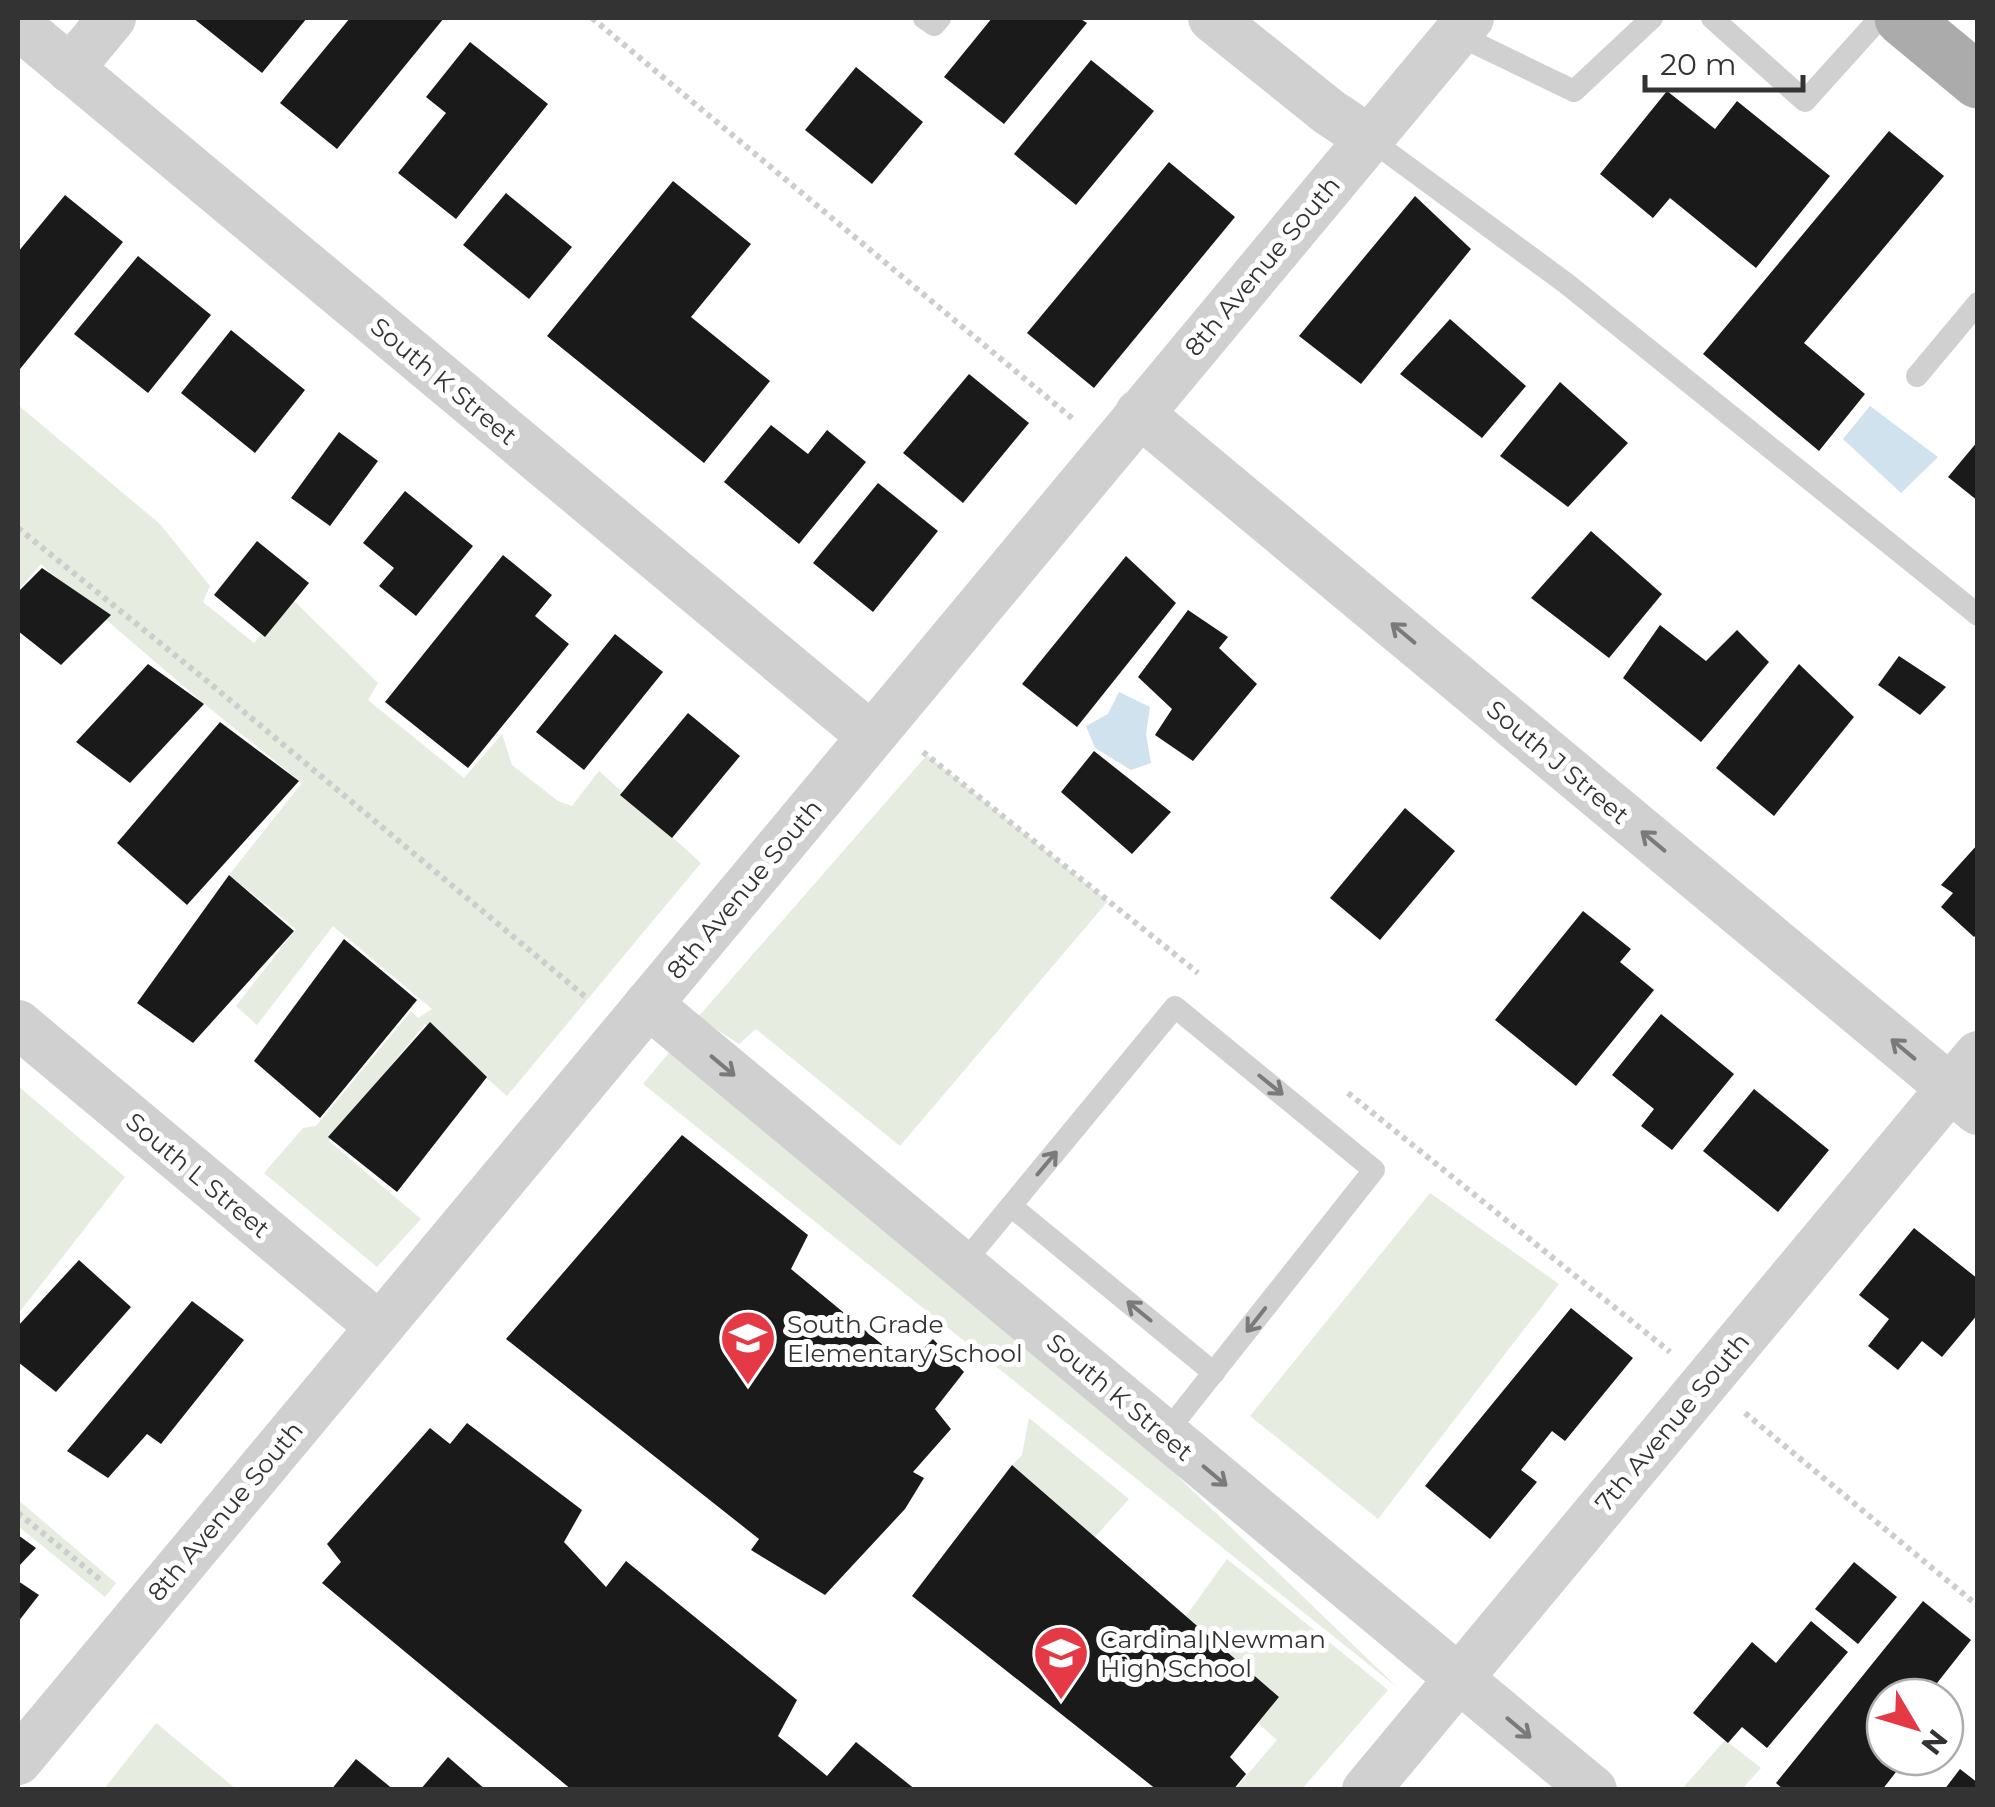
<svg xmlns="http://www.w3.org/2000/svg" width="1995" height="1807" font-family="Montserrat,sans-serif">
	<rect width="100%" height="100%" fill="#fff"/>
	<!-- green -->
	<g fill="#e6ecdf">
		<polygon points="18,405 160,524 210,586 203,602 254,643 292,599 378,683 368,700 464,778 502,734 512,765 558,801 572,806 599,771 701,863 507,1096 425,1024 329,1141 421,1219 377,1267 264,1173 303,1128 316,1126 411,1011 418,1018 432,1009 333,926 257,1025 236,1006 296,929 229,875 302,783 202,702 41,564 18,591"/>
		<polygon points="927,755 1108,901 900,1146 756,1029 739,1044 705,1022 1398,1688 643,1084 699,1016"/>
		<polygon points="18,1086 125,1177 18,1314"/>
		<polygon points="1430,1193 1559,1284 1378,1519 1250,1416"/>
		<polygon points="1029,1418 1129,1499 1095,1537 1012,1465 1022,1455"/>
		<polygon points="18,1500 116,1583 105,1597 18,1526"/>
		<polygon points="1227,1559 1388,1690 1302,1789 1235,1789 1277,1740 1258,1723 1279,1697 1186,1616"/>
		<polygon points="156,1723 236,1789 104,1789"/>
		<polygon points="1725,1740 1761,1768 1742,1789 1682,1789"/>
	</g>
	<!-- water -->
	<g fill="#cfe2ee">
		<polygon points="1870,406 1938,457 1901,493 1843,439"/>
		<polygon points="1119,692 1150,707 1146,734 1151,763 1131,770 1095,748 1086,726 1108,714"/>
	</g>
	<!-- building -->
	<g fill="#1a1a1a">
		<polygon points="193,18 307,18 262,73"/>
		<polygon points="350,18 444,18 337,149 280,103"/>
		<polygon points="992,18 1079,18 1087,23 1004,124 944,77"/>
		<polygon points="470,42 548,104 456,219 398,173 446,113 426,97"/>
		<polygon points="1091,60 1154,111 1076,205 1014,154"/>
		<polygon points="856,67 923,122 872,184 805,130"/>
		<polygon points="1667,91 1715,129 1737,101 1830,176 1756,268 1670,198 1653,218 1600,174"/>
		<polygon points="1889,131 1944,176 1804,343 1865,394 1819,451 1703,354"/>
		<polygon points="1169,162 1235,217 1094,388 1027,333"/>
		<polygon points="673,181 751,244 691,317 770,381 704,463 547,336"/>
		<polygon points="506,193 572,247 529,299 463,245"/>
		<polygon points="65,195 123,242 20,369 18,252"/>
		<polygon points="1415,196 1471,249 1361,384 1299,336"/>
		<polygon points="138,256 211,315 148,393 74,334"/>
		<polygon points="1450,319 1526,386 1482,438 1400,374"/>
		<polygon points="231,330 305,390 255,453 181,393"/>
		<polygon points="969,374 1029,423 963,503 903,453"/>
		<polygon points="1560,382 1628,443 1568,507 1500,456"/>
		<polygon points="771,425 808,454 827,430 866,462 799,544 724,482"/>
		<polygon points="339,432 378,461 330,526 291,498"/>
		<polygon points="1978,441 1978,501 1948,477"/>
		<polygon points="878,483 938,531 873,612 813,563"/>
		<polygon points="405,491 473,546 416,616 379,586 394,568 363,543"/>
		<polygon points="1591,531 1662,594 1609,658 1531,598"/>
		<polygon points="257,541 309,583 265,637 214,595"/>
		<polygon points="503,555 552,595 535,616 569,644 468,768 385,702"/>
		<polygon points="1126,556 1176,603 1077,727 1022,684"/>
		<polygon points="42,568 111,615 61,665 18,631 18,592"/>
		<polygon points="1188,610 1228,637 1219,648 1257,684 1193,761 1155,735 1172,709 1138,677"/>
		<polygon points="1660,625 1706,661 1737,630 1769,662 1701,742 1623,678"/>
		<polygon points="615,634 663,672 584,770 536,732"/>
		<polygon points="1899,656 1946,687 1920,715 1878,685"/>
		<polygon points="148,664 204,704 130,783 76,742"/>
		<polygon points="1799,664 1854,717 1774,816 1716,768"/>
		<polygon points="688,713 740,756 672,838 620,795"/>
		<polygon points="220,722 299,781 187,905 117,843"/>
		<polygon points="1094,751 1171,812 1132,854 1061,792"/>
		<polygon points="1405,808 1455,851 1380,940 1330,898"/>
		<polygon points="1978,844 1978,933 1974,937 1941,907 1953,893 1941,885"/>
		<polygon points="229,875 294,931 193,1043 137,1003"/>
		<polygon points="1583,911 1631,949 1620,962 1654,990 1576,1086 1495,1020"/>
		<polygon points="344,939 417,1000 320,1118 254,1061"/>
		<polygon points="1661,1014 1734,1074 1672,1150 1641,1126 1654,1109 1612,1075"/>
		<polygon points="430,1022 487,1077 397,1192 328,1137"/>
		<polygon points="1754,1089 1829,1150 1778,1212 1703,1151"/>
		<polygon points="682,1135 808,1235 791,1269 907,1365 933,1339 964,1372 935,1409 951,1429 913,1472 924,1478 905,1509 825,1595 751,1550 759,1539 506,1339"/>
		<polygon points="1914,1228 1978,1279 1978,1314 1942,1357 1922,1341 1898,1370 1868,1346 1889,1319 1859,1295"/>
		<polygon points="79,1260 131,1307 56,1392 18,1362 18,1326"/>
		<polygon points="192,1301 244,1340 161,1444 147,1434 108,1478 67,1451"/>
		<polygon points="1571,1308 1633,1358 1565,1441 1552,1431 1521,1470 1537,1482 1490,1539 1425,1486"/>
		<polygon points="467,1423 582,1510 564,1542 606,1587 626,1561 797,1700 778,1736 793,1748 827,1776 856,1742 916,1790 572,1790 322,1583 341,1562 327,1544 430,1428 450,1444"/>
		<polygon points="1012,1465 1279,1697 1230,1757 1246,1774 1233,1790 1157,1790 912,1596"/>
		<polygon points="18,1535 36,1548 18,1567"/>
		<polygon points="1854,1562 1897,1597 1858,1644 1815,1609"/>
		<polygon points="18,1581 39,1595 18,1622"/>
		<polygon points="1923,1601 1971,1640 1926,1697 1885,1697 1885,1748 1878,1757 1896,1772 1882,1790 1784,1790 1776,1783"/>
		<polygon points="1811,1621 1848,1652 1767,1748 1742,1727 1728,1743 1693,1713 1752,1642 1776,1663"/>
		<polygon points="448,1757 486,1790 420,1790"/>
		<polygon points="356,1759 394,1790 331,1790"/>
		<polygon points="1960,1769 1978,1783 1978,1790 1944,1790"/>
	</g>
	<g fill="none" stroke-linecap="round" stroke-linejoin="round">
		<!-- path -->
		<g stroke="#cdcdcd" stroke-width="6" stroke-dasharray="5 5" stroke-linecap="butt">
			<polyline points="592,18 1073,419"/>
			<polyline points="18,528 207,681 588,999"/>
			<polyline points="923,752 1198,973"/>
			<polyline points="1348,1093 1670,1352"/>
			<polyline points="1745,1413 1978,1606"/>
			<polyline points="18,1513 103,1582"/>
		</g>
		<!-- service -->
		<g stroke="#d0d0d0" stroke-width="22">
			<polyline points="924,18 934,25 940,18"/>
			<polyline points="1712,18 1805,101 1880,18"/>
			<polyline points="1456,34 1574,91 1652,18"/>
			<polyline points="1371,140 1567,284 1978,615"/>
			<polyline points="1917,376 1978,303"/>
			<polyline points="1011,1206 1214,1373"/>
			<polyline points="962,1265 1175,1007 1374,1170 1165,1434"/>
		</g>
		<!-- minor -->
		<g stroke="#d0d0d0" stroke-width="48">
			<polyline points="1212,18 1329,112 1371,140"/>
			<polyline points="18,25 871,736"/>
			<polyline points="70,69 112,18"/>
			<polyline points="1139,413 1978,1111"/>
			<polyline points="648,1004 1593,1790"/>
			<polyline points="18,1024 379,1326"/>
			<polyline points="18,1761 1470,18"/>
			<polyline points="1366,1790 1978,1055"/>
		</g>
		<!-- primary -->
		<polyline stroke="#ababab" stroke-width="55" points="1902,18 1978,81"/>
	</g>
	<!-- one-way arrows -->
	<defs><path id="oneway-shaft" d="M-6 0H5M1.5-3L5.5 0L1.5 3" fill="none" stroke-width="1.6" stroke-linecap="round" stroke-linejoin="round" transform="scale(2.5)"/></defs>
	<g stroke="#7a7a7a">
		<use href="#oneway-shaft" transform="translate(1403 633) rotate(-140)"/>
		<use href="#oneway-shaft" transform="translate(1653 841) rotate(-140)"/>
		<use href="#oneway-shaft" transform="translate(1903 1049) rotate(-140)"/>
		<use href="#oneway-shaft" transform="translate(723 1066) rotate(40)"/>
		<use href="#oneway-shaft" transform="translate(1271 1085) rotate(39)"/>
		<use href="#oneway-shaft" transform="translate(1047 1163) rotate(-50)"/>
		<use href="#oneway-shaft" transform="translate(1139 1311) rotate(-141)"/>
		<use href="#oneway-shaft" transform="translate(1256 1320) rotate(128)"/>
		<use href="#oneway-shaft" transform="translate(1215 1476) rotate(40)"/>
		<use href="#oneway-shaft" transform="translate(1519 1728) rotate(40)"/>
	</g>
	<!-- icons -->
	<defs>
		<g id="school-pin" transform="scale(2.875)"><path d="M0 17L-7.5 6A9.5 9.5 0 1 1 7.5 6Z" fill="#e63946" stroke="#fff"/><path d="M0-5L7-2L0 1L-7-2ZM-4 1L0 2.5L4 1V4Q0 6-4 4Z" fill="#fff"/></g>
	</defs>
	<g fill-rule="evenodd">
		<use href="#school-pin" x="748" y="1338"/>
		<use href="#school-pin" x="1061" y="1653"/>
	</g>
	<g text-anchor="middle" stroke-width="10" stroke-linejoin="round" paint-order="stroke">
		<!-- street labels -->
		<g font-size="25" fill="#333" stroke="#fff">
			<text transform="translate(1262 266) rotate(-50)" y="9">8th Avenue South</text>
			<text transform="translate(444 381) rotate(40)" y="9">South K Street</text>
			<text transform="translate(1558 762) rotate(40)" y="9">South J Street</text>
			<text transform="translate(744 889) rotate(-50)" y="9">8th Avenue South</text>
			<text transform="translate(198 1175) rotate(40)" y="9">South L Street</text>
			<text transform="translate(1120 1397) rotate(40)" y="9">South K Street</text>
			<text transform="translate(1672 1422) rotate(-50)" y="9">7th Avenue South</text>
			<text transform="translate(225 1511) rotate(-50)" y="9">8th Avenue South</text>
		</g>
		<!-- poi labels -->
		<g font-size="25" fill="#333" stroke="#fff" text-anchor="start">
			<text x="787" y="1333">South Grade<tspan x="787" dy="29">Elementary School</tspan></text>
			<text x="1100" y="1648">Cardinal Newman<tspan x="1100" dy="29">High School</tspan></text>
		</g>
	</g>
	<!-- border -->
	<rect width="1995" height="1807" fill="none" stroke="#333333" stroke-width="40"/>
	<!-- north arrow -->
	<g transform="translate(1915 1727) rotate(128)"><circle r="48" fill="#ffffff" stroke="#adadad" stroke-width="2.5"/>
	<path d="M0-8L18 38L0 25L-18 38Z" fill="#e63946"/>
	<text y="-15" font-size="28" font-weight="bold" text-anchor="middle" fill="#333333">N</text>
	</g>
	<!-- scale -->
	<path d="M1645 75v15h158v-15" fill="none" stroke="#333333" stroke-width="5"/>
	<text x="1660" y="75" font-size="30" fill="#333333" stroke="#ffffff" stroke-width="8" paint-order="stroke">20 m</text>
</svg>
